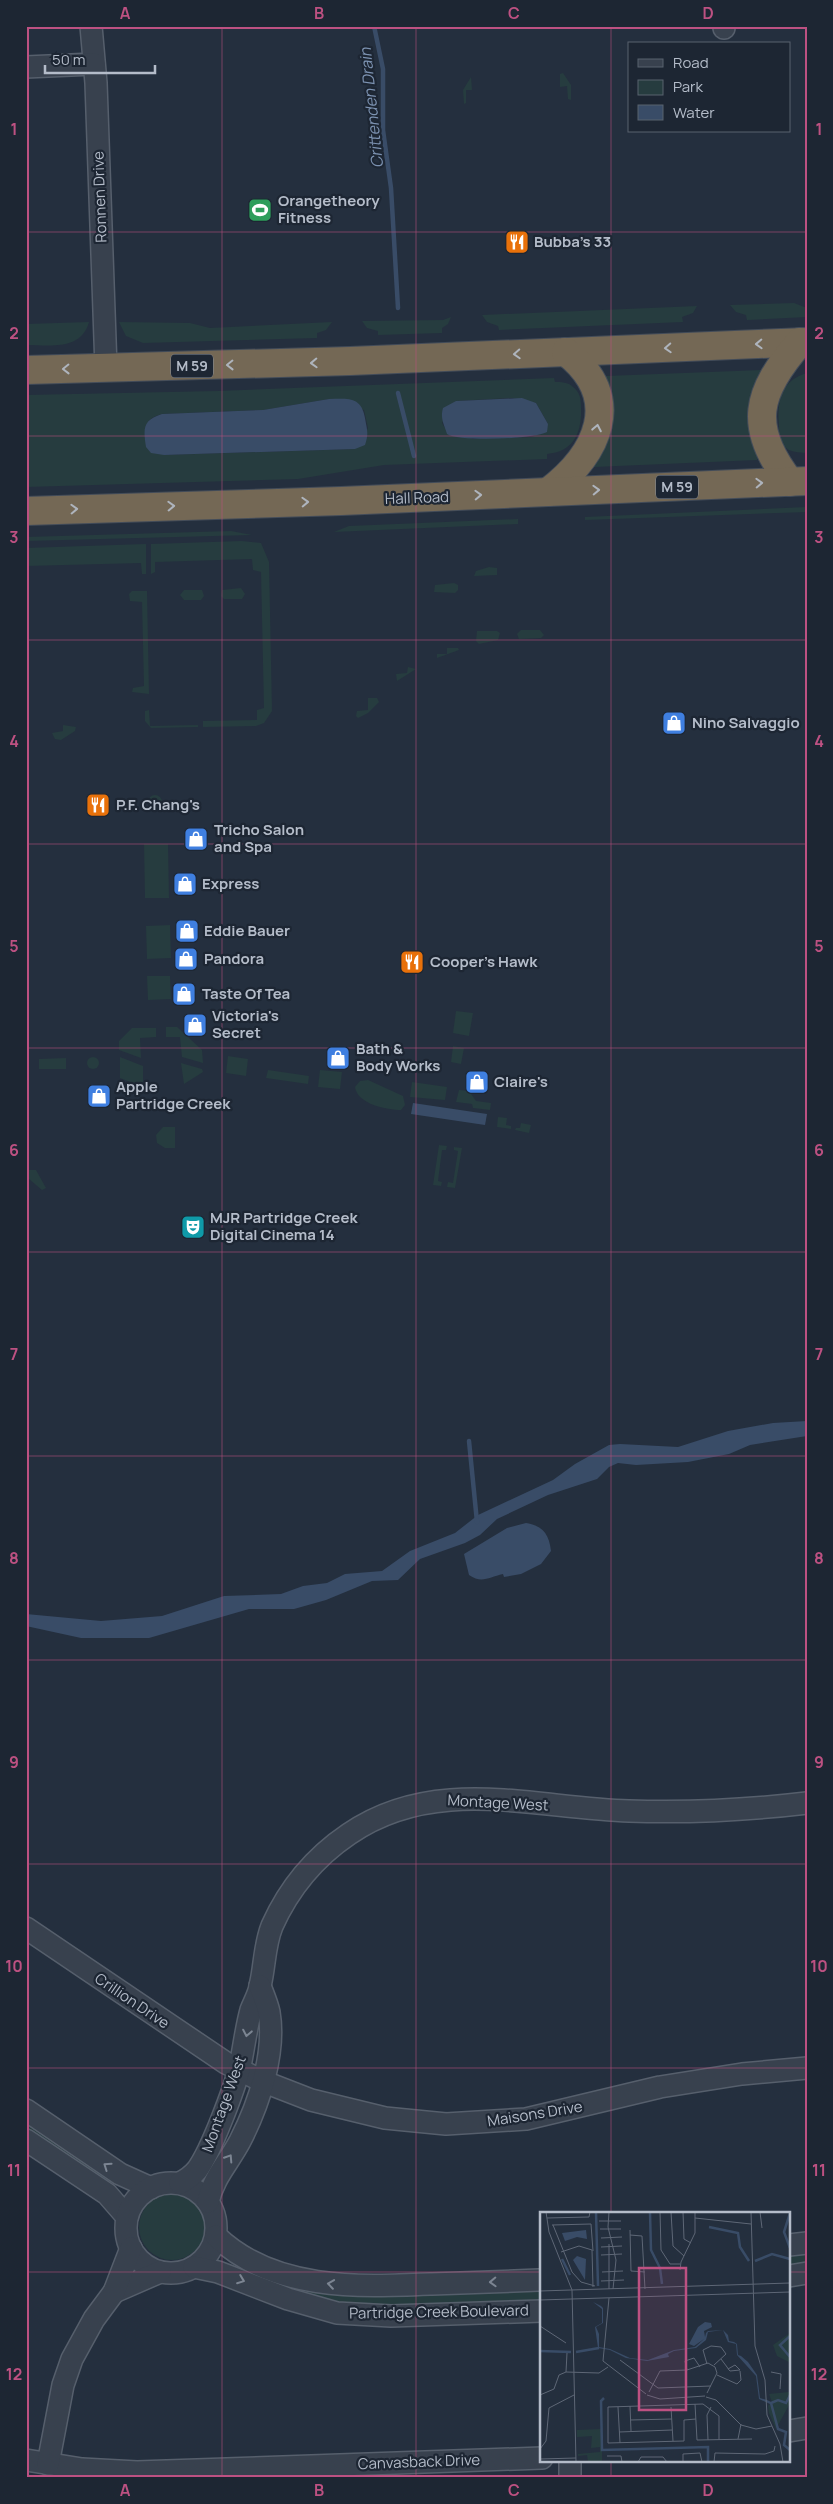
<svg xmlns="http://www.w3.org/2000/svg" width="833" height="2504" font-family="Manrope,sans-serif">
	<rect width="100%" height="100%" fill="#242f3e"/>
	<!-- green -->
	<g fill="#263c3f" fill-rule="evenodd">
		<polygon points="563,73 571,85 571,100 568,99 567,86 560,87 560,74"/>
		<polygon points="471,77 472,90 466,90 466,103 464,104 463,90"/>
		<polygon points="794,303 807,308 807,317 747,320 746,315 736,312 730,305"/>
		<polygon points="697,306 693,313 682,317 683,322 499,330 498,326 487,322 482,315"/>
		<polygon points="451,317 448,324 442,328 442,333 378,335 378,331 367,328 362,321 443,320"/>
		<path d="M89,322C81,351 50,345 26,345V324Z"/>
		<polygon points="119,322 190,323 210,328 332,322 326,330 317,333 317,338 143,343 126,336"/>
		<polygon points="762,370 757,460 594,467 592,465 603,377 606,376"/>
		<path d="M807,373V453C799,452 790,453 784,446C779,440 779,431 779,423C777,400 782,380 807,373Z"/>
		<path d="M554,378L555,382C561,382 568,382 573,387C580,392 581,399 581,408C582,432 574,452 547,454V459L384,465L298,479L26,487V395L218,391ZM512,398L536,403L548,424L533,437L473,439L445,428L442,423L456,401ZM329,399L364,410L368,428L355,449L164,455L145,439C145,423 148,418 162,414L263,410Z"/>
		<polygon points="807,507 807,512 585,520 585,517"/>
		<polygon points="518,519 518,524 334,532 349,526"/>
		<polygon points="231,531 252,535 26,541 26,537"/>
		<polygon points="242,541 261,543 269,562 272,711 264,723 256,726 203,727 203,721 257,720 257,710 264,708 261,572 253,570 252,559 155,562 155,572 151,574 151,544"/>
		<polygon points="146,544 146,574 142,574 141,563 26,566 26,548"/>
		<polygon points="489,567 497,568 497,575 474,576 476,571"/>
		<polygon points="454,583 458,585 458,590 455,593 434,592 435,585"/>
		<polygon points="241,588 245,594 242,599 224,599 221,596 222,590"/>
		<polygon points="184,590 202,590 204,596 201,600 184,600 180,595"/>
		<polygon points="132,591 147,591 149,694 132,692 133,688 144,686 142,602 130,601 129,594"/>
		<polygon points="521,630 540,630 544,635 541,638 519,639 517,634"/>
		<polygon points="497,631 500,633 498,640 479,644 476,641 477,631"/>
		<polygon points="447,648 458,648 459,650 437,658 437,654 447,654"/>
		<polygon points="408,667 416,669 397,681 396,674 407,673"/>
		<polygon points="368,698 377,698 379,702 368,713 358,718 356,716 357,711 368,710"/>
		<polygon points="149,710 150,726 198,725 198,727 151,728 145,721 145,711"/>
		<polygon points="63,725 76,727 75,731 61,740 55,739 52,733 63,731"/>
		<circle cx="155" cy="802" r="7"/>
		<polygon points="144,844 168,844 169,898 145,898"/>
		<polygon points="170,925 171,958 147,959 146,926"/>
		<polygon points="147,976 170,976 171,999 148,1000"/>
		<polygon points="456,1011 473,1013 469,1036 453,1033"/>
		<polygon points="166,1027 177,1027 202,1050 203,1063 182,1057 180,1037 166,1037"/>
		<polygon points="132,1028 156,1028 156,1037 140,1038 141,1058 119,1050 119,1041"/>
		<polygon points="453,1046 464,1048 461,1064 451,1062"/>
		<polygon points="228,1056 248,1059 246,1076 226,1073"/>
		<circle cx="93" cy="1063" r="6"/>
		<polygon points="120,1057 143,1066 143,1082 138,1085 120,1078"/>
		<polygon points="66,1058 66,1069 39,1069 39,1059"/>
		<polygon points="181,1063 202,1069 203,1072 184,1084"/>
		<polygon points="268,1070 309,1076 308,1084 266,1078"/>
		<polygon points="320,1070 342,1072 340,1089 318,1087"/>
		<path d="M368,1080L403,1096L405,1105L401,1110C387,1110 357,1104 355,1087L360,1081Z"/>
		<polygon points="412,1082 447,1087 445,1100 410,1097"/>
		<polygon points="459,1090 469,1091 476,1101 491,1103 490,1110 473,1108 472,1104 456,1102"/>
		<polygon points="498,1117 507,1118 506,1125 511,1126 511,1129 497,1127"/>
		<polygon points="521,1123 531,1125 529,1133 515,1130 516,1128 520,1128"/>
		<polygon points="163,1127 175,1127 175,1148 165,1148 157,1143 156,1135"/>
		<polygon points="439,1145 447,1146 446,1150 442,1150 438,1181 442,1182 441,1186 433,1185"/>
		<polygon points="454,1147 462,1148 455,1188 447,1187 448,1182 453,1183 458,1151 454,1150"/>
		<polygon points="28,1170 36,1170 46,1188 42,1190 29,1179"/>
		<polygon points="26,2120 113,2180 109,2186 26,2129"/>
		<circle cx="172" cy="2227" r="33"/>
		<polygon points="807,2251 807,2265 789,2267 789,2254"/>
		<polygon points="239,2264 253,2271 542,2288 542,2302 365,2307 316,2299 236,2270"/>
	</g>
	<!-- water -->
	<g fill="#394c67">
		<path d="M522,398L536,403L548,424L547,432C535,439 459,442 447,434C444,424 440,419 443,408L456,401Z"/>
		<path d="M329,399C348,399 361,396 365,418C367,430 369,433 365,445L355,449L164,455L151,453L146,447C143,428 143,420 162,414L263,410Z"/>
		<polygon points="413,1103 487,1114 485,1125 411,1114"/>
		<polygon points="807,1421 807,1436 750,1445 729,1454 688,1462 636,1465 618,1463 609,1467 597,1479 548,1495 497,1519 480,1535 465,1543 420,1559 398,1580 372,1581 326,1600 294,1609 249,1609 149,1638 81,1638 26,1626 26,1614 101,1621 162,1616 224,1596 281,1594 303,1586 327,1583 345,1574 382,1571 410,1551 455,1533 478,1515 553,1480 575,1464 609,1445 620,1444 678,1447 728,1431 773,1423"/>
		<path d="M526,1523C543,1526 549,1534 551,1551L541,1564L521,1574L504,1577L503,1574C489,1577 482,1584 469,1575L464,1554L507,1528Z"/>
	</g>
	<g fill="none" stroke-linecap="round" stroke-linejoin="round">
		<!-- stream -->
		<g stroke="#394c67" stroke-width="4.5">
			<polyline points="374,26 383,69 383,130 391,188 398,308"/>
			<polyline points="398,393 414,456"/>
			<polyline points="469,1441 477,1522"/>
		</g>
		<!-- minor casing -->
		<g stroke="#565f6c" stroke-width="24">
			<g id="minor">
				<polyline points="91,26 96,83 106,368"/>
				<polyline points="724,26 724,28"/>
				<polyline points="26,67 94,64"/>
				<polyline points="26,1928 226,2063 262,2081 311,2100 385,2118 446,2124 526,2119 660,2087 742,2074 807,2068"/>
				<polyline points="26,2110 120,2174 151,2188"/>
				<polyline points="26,2140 107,2194 127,2217"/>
				<circle cx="171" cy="2228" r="45"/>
				<path d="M180,2183C186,2180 192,2176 197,2170C211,2151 234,2090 240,2066C244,2047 246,2028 251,2010C254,2002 259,1994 260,1986C265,1966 264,1946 272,1926C289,1888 315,1857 349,1834C435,1775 533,1808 629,1811C688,1813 748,1810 807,1803"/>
				<path d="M208,2202C213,2178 229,2162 240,2141C259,2104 276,2053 269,2012C267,2003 263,1994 260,1986"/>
				<path d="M216,2236C273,2291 359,2287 432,2284C468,2283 505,2281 542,2280"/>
				<polyline points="789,2245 807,2243"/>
				<polyline points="194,2267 218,2272 288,2299 337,2313 391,2316 542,2311"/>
				<polyline points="789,2276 807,2273"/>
				<polyline points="114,2292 160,2272"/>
				<polyline points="789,2431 807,2428"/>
				<polyline points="26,2460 82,2469 137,2472 542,2458"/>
				<polyline points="570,2460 570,2478"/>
				<polyline points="48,2464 63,2385 72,2359 94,2319 114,2292 131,2248"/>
			</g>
		</g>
		<!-- highway casing -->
		<g stroke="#434c59" stroke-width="30">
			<g id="highway">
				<polyline points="26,370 350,361 807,342"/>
				<path d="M790,482C747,427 756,392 800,342"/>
				<path d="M548,492C598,454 625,398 566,352"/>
				<polyline points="26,511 341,501 807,481"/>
			</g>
		</g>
		<!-- minor -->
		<use href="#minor" stroke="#38414e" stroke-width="21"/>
		<!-- highway -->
		<use href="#highway" stroke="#746855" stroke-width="28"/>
	</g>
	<!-- one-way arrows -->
	<defs><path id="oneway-chevron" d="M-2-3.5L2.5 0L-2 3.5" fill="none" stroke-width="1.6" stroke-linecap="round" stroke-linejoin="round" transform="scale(1.25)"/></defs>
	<g stroke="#aeb4bd">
		<use href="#oneway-chevron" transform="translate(759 344) rotate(178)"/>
		<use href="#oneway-chevron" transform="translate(668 348) rotate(177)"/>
		<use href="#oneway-chevron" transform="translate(517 354) rotate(177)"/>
		<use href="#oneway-chevron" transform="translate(314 363) rotate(178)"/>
		<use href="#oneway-chevron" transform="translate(230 365) rotate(179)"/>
		<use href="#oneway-chevron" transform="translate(66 369) rotate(179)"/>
		<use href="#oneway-chevron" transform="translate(597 428) rotate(-79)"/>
		<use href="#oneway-chevron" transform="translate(759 483) rotate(-2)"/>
		<use href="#oneway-chevron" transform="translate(596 490) rotate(-2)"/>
		<use href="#oneway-chevron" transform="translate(478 495) rotate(-2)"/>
		<use href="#oneway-chevron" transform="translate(305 502) rotate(-2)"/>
		<use href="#oneway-chevron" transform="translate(171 506) rotate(-2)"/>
		<use href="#oneway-chevron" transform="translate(74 509) rotate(-2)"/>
	</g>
	<g stroke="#7c8592">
		<use href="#oneway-chevron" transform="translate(247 2033) rotate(101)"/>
		<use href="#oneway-chevron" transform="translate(229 2158) rotate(-57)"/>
		<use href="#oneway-chevron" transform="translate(107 2166) rotate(-145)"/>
		<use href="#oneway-chevron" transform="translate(241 2280) rotate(21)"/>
		<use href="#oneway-chevron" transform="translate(493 2282) rotate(178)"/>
		<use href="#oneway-chevron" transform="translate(331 2284) rotate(-172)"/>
	</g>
	<!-- grid -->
	<path fill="none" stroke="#bd5182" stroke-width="1" stroke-opacity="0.55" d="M222,26V2478M416,26V2478M611,26V2213M26,232H807M26,436H807M26,640H807M26,844H807M26,1048H807M26,1252H807M26,1456H807M26,1660H807M26,1864H807M26,2068H807M26,2272H542M789,2272H807M611,2460V2478"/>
	<!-- icons -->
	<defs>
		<g id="stadium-square" transform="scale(1.25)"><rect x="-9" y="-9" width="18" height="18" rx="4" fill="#2e9e5b" stroke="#1d2633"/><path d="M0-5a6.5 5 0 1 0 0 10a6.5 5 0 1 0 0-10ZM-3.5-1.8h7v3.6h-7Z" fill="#fff"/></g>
		<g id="restaurant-square" transform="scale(1.25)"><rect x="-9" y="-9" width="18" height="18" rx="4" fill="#e8710a" stroke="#1d2633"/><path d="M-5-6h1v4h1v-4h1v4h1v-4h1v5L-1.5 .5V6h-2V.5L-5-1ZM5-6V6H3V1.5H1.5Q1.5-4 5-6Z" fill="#fff"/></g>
		<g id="shop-square" transform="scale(1.25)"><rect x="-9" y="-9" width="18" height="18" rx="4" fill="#3f7fe0" stroke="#1d2633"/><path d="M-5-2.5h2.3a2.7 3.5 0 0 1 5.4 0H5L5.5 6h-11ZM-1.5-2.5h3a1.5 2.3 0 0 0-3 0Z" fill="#fff"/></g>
		<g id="theatre-square" transform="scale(1.25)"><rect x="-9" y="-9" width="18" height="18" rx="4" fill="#0f9aa8" stroke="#1d2633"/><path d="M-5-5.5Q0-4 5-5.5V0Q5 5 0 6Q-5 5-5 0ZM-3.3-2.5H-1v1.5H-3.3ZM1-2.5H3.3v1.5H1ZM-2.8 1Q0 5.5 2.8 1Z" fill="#fff"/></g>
	</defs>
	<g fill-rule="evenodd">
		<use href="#stadium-square" x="260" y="210"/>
		<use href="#restaurant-square" x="517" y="242"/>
		<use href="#shop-square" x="674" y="723"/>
		<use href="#restaurant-square" x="98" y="805"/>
		<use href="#shop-square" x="196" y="839"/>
		<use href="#shop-square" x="185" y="884"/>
		<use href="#shop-square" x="187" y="931"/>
		<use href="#shop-square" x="186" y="959"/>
		<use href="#restaurant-square" x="412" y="962"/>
		<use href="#shop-square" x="184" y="994"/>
		<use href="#shop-square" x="195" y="1025"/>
		<use href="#shop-square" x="338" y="1058"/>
		<use href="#shop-square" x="477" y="1082"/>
		<use href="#shop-square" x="99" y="1096"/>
		<use href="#theatre-square" x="193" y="1227"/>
	</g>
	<g text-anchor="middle" stroke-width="4.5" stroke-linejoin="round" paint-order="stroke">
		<!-- shield labels -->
		<g fill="#1d2633" stroke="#878f9c" stroke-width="1">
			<rect x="171" y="354.5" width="42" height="23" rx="4"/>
			<rect x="656" y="475.5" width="42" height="23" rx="4"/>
		</g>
		<g font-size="14" font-weight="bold" fill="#b4bcc9">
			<text x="192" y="371">M 59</text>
			<text x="677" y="492">M 59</text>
		</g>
		<!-- street labels -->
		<g font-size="15" fill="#b4bcc9" stroke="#1d2633">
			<text transform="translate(100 197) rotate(-92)" y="5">Ronnen Drive</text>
			<text transform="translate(417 498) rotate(-2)" y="5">Hall Road</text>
			<text transform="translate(498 1803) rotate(3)" y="5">Montage West</text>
			<text transform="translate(132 2001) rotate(34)" y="5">Crillion Drive</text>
			<text transform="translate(224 2104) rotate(-70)" y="5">Montage West</text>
			<text transform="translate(535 2114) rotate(-9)" y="5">Maisons Drive</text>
			<text transform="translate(439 2312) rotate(-1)" y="5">Partridge Creek Boulevard</text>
			<text transform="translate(419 2462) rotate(-2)" y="5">Canvasback Drive</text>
		</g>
		<!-- poi labels -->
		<g font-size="15" font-weight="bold" fill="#b4bcc9" stroke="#1d2633" text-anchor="start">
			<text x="278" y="206">Orangetheory<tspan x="278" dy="17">Fitness</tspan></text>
			<text x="534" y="247">Bubba's 33</text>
			<text x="692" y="728">Nino Salvaggio</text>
			<text x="116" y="810">P.F. Chang's</text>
			<text x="214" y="835">Tricho Salon<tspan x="214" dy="17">and Spa</tspan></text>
			<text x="202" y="889">Express</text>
			<text x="204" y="936">Eddie Bauer</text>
			<text x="204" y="964">Pandora</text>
			<text x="430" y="967">Cooper's Hawk</text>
			<text x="202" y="999">Taste Of Tea</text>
			<text x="212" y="1021">Victoria's<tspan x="212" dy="17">Secret</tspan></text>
			<text x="356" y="1054">Bath &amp;<tspan x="356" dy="17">Body Works</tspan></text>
			<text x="494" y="1087">Claire's</text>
			<text x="116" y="1092">Apple<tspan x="116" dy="17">Partridge Creek</tspan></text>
			<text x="210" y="1223">MJR Partridge Creek<tspan x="210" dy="17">Digital Cinema 14</tspan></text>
		</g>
		<!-- water labels -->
		<g font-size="16" font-style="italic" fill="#7c92b1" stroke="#1d2633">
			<text transform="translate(371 108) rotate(-96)" y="6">Crittenden Drain</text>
		</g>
	</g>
	<!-- overview -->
	<g transform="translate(540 2212)">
		<rect width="250" height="250" fill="#242f3e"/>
		<path d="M250,121V149L249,150L237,144L233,133ZM250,177V191L236,217L229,201L228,194L232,190L229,182L249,180ZM62,217V250H48L47,243L38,244V242L60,240V235L51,236L52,224L37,225V218Z" fill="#263c3f"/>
		<path d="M46,18L47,27L37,25L25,29L22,21ZM37,44L46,47L45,68L33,48ZM53,90L61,94L63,96V111L56,115L59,122V135L70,137L90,146L108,148L134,138L155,135L164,127L154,134L149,132L158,115L165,110L171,111L172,115L164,119L165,125L166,121L168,119L183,118L188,123L189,129L194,130L197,132L198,143L201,144L208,150L217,163L220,186L227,188L231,190L230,192L219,187L216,164L197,143L196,132L188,130L183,118L168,120L166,128L156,136L134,139L128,142L129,145L107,149L86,146L70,138L58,136L55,115L62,111V97Z" fill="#394c67"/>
		<path fill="none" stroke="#394c67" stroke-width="2.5" d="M56,0L58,74M110,0L111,38L120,56L122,72M250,1L244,20L250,36M169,15L198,21L200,35L209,49M22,47L30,63M215,49L232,42L250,47M250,124L240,133L250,145M0,139L31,140M36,140L59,136M250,183L246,191L238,188L231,191L238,217L246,220L244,233L250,238M64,186L61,189L62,238L168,235V250"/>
		<path fill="none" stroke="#5e6776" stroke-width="1" d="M6,0L9,20L32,78M69,0L68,15L76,48L73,77M120,0L121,38L130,52H140M131,0L133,34L144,44M143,0L144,27L151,31M211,0L215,134L225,168L227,203L240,232L243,250M220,0L222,16M7,6L49,5L50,0M155,6L211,12M59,9H81M12,13L51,12L53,39M13,13L32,60L41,70L55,74M60,17H81M90,18L91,59L105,60M90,23L102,24L105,77M61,26L82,25M69,32V77M61,35L82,34M21,40L39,34L52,38L53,75M61,43L82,42M140,58L141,50L155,21V0M62,60L83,59M61,69L84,68M32,78L36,250M0,79L250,71M69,86L63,149L106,182M0,88L250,80M0,114L26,131M181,147L187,155L189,158L190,159L200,158L195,153L188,157M80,148L118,176L171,174M167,152L163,138L171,134L181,135L186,142L174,153M147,158L145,149L154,146L160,155M26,160L59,161L68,155M26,160L27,141M231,160L241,162L240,177M177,163L197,172L201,168L200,159M109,180L120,159L147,158L168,151L175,155L177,161L167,181M0,183L14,177L19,163L26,160M107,183L120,187L165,184M166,185L176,188L201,213L216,217L232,214M155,192L157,228L212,227M90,194L91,219M78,195L80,231M131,195L133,229M156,207L144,208V229L68,231V195L163,192L179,204V228M90,208L132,207M79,220L132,218M198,227L201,212M168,228L167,203L171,195M0,237L6,229L9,196L34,183M67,244H81L82,250M0,247L36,246M98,250L101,245H123L127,250M143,250V242L160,241L162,250M174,250L175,241L225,242L234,239L235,234"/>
		<path fill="#bd5182" fill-opacity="0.15" stroke="#bd5182" stroke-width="2.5" d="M99,56H146V198H99Z"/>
		<rect width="250" height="250" fill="none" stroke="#b4bcc9" stroke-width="2.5"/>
	</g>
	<!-- border -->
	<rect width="833" height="2504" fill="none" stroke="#1d2633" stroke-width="55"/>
	<!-- legend -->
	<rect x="628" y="42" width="162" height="90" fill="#1d2633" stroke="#59626f"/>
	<rect x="638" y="59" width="25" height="8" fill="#38414e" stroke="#59626f"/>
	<text x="673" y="68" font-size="15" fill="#b4bcc9">Road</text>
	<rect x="638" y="80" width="25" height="15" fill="#263c3f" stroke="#59626f"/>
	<text x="673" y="92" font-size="15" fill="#b4bcc9">Park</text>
	<rect x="638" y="105" width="25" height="15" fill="#394c67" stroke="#59626f"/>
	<text x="673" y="118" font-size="15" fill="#b4bcc9">Water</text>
	<!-- scale -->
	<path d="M45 65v8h110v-8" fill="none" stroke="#b4bcc9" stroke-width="2.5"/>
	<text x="52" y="65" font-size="15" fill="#b4bcc9" stroke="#1d2633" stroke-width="4" paint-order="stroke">50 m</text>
	<rect x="28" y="28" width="778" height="2448" fill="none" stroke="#bd5182" stroke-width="2"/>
	<g font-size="16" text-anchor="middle" font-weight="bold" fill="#bd5182">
		<text x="125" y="19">A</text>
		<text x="319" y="19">B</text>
		<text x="514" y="19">C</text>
		<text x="708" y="19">D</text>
		<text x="14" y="135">1</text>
		<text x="819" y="135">1</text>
		<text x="14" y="339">2</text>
		<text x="819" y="339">2</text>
		<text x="14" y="543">3</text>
		<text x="819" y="543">3</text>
		<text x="14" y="747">4</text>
		<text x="819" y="747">4</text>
		<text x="14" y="952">5</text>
		<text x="819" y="952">5</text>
		<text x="14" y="1156">6</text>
		<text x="819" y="1156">6</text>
		<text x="14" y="1360">7</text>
		<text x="819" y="1360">7</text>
		<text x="14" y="1564">8</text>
		<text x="819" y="1564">8</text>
		<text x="14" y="1768">9</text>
		<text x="819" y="1768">9</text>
		<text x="14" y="1972">10</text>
		<text x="819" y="1972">10</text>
		<text x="14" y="2176">11</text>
		<text x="819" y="2176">11</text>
		<text x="14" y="2380">12</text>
		<text x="819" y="2380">12</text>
		<text x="125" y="2496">A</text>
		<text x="319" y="2496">B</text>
		<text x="514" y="2496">C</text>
		<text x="708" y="2496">D</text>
	</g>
</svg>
